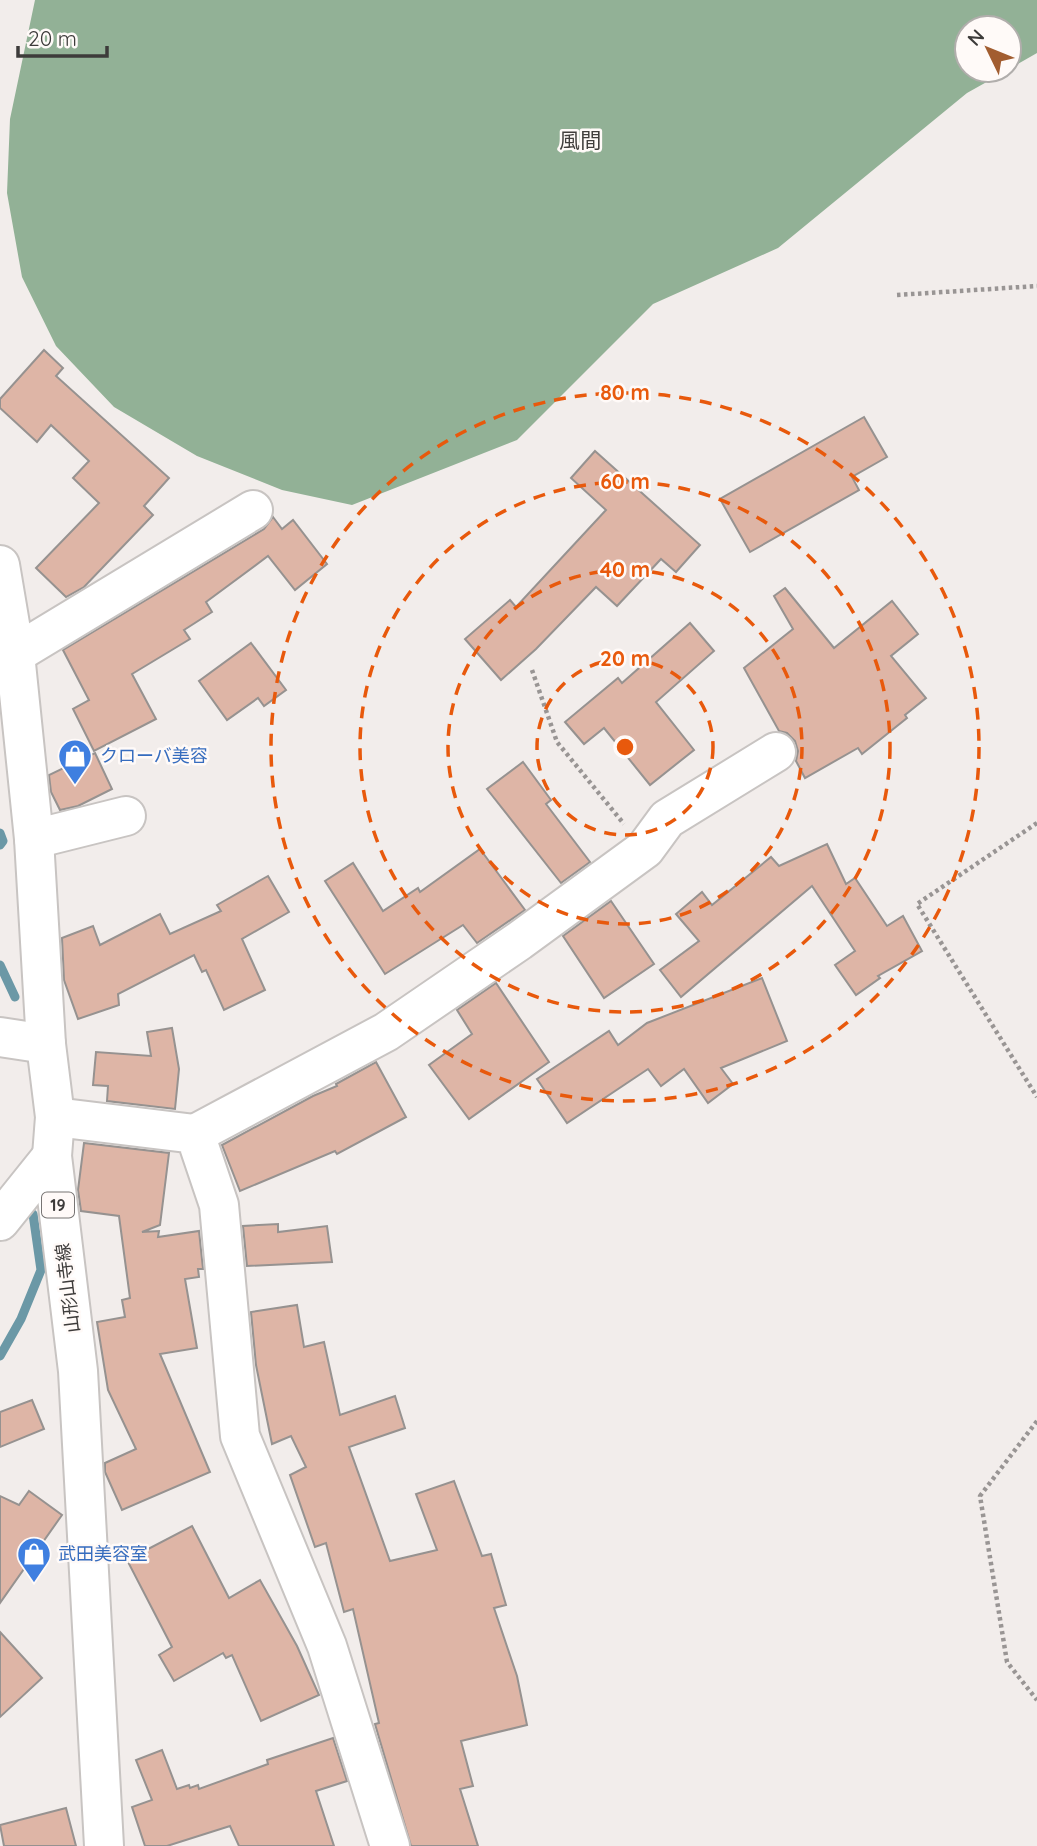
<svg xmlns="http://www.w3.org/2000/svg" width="1037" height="1846" font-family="Quicksand,'Noto Sans JP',sans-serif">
	<rect width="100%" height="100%" fill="#f2edeb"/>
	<!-- forest -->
	<polygon fill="#92b196" points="35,0 1037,0 1037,53 1009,69 1009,28 967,28 967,70 1008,70 967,93 778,248 653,304 517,440 352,505 282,490 197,456 114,407 56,346 22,277 7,193 10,119"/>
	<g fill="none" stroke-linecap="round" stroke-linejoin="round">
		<!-- stream -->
		<g stroke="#6b98a6" stroke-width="9">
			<polyline points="0,833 3,841 0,845"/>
			<polyline points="0,965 15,997"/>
			<polyline points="0,1356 21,1319 41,1270 33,1214"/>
		</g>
	</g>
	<!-- building -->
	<g fill="#deb5a6" stroke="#969290" stroke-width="2">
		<polygon points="44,350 63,368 56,376 169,478 144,506 153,515 84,587 66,597 36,568 99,503 73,478 89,461 51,425 37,442 0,408 0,399"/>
		<polygon points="864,417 887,457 852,477 859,490 750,552 720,499"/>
		<polygon points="595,451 700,545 676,572 661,559 617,606 596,587 536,649 501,680 465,639 510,600 516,607 606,510 571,478"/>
		<polygon points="273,517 282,529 293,520 327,564 295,590 268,556 206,602 212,612 184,630 190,639 132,674 156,719 94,751 73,709 89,700 63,650 264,529"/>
		<polygon points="785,588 834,648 892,601 918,634 891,656 926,698 905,715 907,718 862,754 858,748 805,778 796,761 798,751 795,741 787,733 779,731 744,668 793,629 774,596"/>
		<polygon points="690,623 714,651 656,702 694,750 650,785 604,728 584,744 565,722 618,678 622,683"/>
		<polygon points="251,643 286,690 264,706 258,698 227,720 199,681"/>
		<polygon points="95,753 112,789 78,806 60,810 51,792 49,775"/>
		<polygon points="523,762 551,800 546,804 590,862 561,883 487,789"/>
		<polygon points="827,844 846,884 855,878 887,926 903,916 922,951 878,976 880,978 856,995 835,965 855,951 812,886 681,997 660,970 699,941 676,914 702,892 712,905 771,857 779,866"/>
		<polygon points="480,849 525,910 477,943 463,925 385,974 325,881 353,863 383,911 418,888 420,892"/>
		<polygon points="268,876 289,912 242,939 265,990 224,1010 206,970 202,972 194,955 118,994 119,1005 78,1019 64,980 62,938 93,926 100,945 160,914 170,934 221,911 217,905"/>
		<polygon points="611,901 654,964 604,998 563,936"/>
		<polygon points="762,978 787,1041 721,1068 733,1084 708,1103 684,1069 661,1086 648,1069 567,1123 537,1079 609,1031 618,1045 647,1023"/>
		<polygon points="496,983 549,1062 469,1119 429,1065 472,1034 457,1010"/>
		<polygon points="172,1028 179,1069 175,1109 107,1101 108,1086 93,1085 96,1052 151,1056 147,1032"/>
		<polygon points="376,1062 406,1117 337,1154 335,1151 240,1191 222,1145 313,1096 337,1086 336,1084"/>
		<polygon points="84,1143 169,1153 160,1225 142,1232 159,1231 158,1237 199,1231 203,1269 198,1269 199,1277 185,1279 197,1348 160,1354 210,1472 122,1510 105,1472 105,1463 136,1449 108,1390 97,1322 125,1317 122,1300 130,1298 119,1216 81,1211 78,1190"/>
		<polygon points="278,1224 278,1232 327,1226 332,1262 247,1266 243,1226"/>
		<polygon points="297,1305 304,1347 324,1342 340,1415 395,1396 405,1428 349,1447 390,1561 437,1550 416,1494 454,1481 482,1556 491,1554 506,1605 494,1608 517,1676 527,1725 461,1741 473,1786 460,1789 478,1846 411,1846 375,1724 379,1723 353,1609 344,1612 326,1543 315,1547 290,1475 306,1467 291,1436 272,1444 256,1365 251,1312"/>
		<polygon points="32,1400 44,1429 0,1447 0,1412"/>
		<polygon points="29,1491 62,1515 0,1603 0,1496 19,1505"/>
		<polygon points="192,1526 229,1598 260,1580 297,1646 319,1695 261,1721 232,1655 226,1658 223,1653 174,1681 159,1655 172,1647 127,1560"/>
		<polygon points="0,1632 42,1678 0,1717"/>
		<polygon points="333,1738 347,1781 316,1791 334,1846 239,1846 230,1826 167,1846 145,1846 132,1807 152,1800 136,1760 162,1750 177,1789 189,1785 190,1788 198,1785 199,1789 268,1764 267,1760"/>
		<polygon points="66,1808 76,1846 4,1846 0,1825"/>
	</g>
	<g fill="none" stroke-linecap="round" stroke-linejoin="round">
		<!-- minor casing -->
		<g stroke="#c8c4c2" stroke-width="42">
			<g id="minor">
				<polyline points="15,654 253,510"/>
				<polyline points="34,839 126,816"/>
				<polyline points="0,1037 46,1044"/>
				<polyline points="55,1117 195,1134 219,1205 240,1436 327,1646 390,1846"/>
				<polyline points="195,1134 386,1032 519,941 645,849 667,819 776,752"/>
			</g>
		</g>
		<!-- major casing -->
		<g stroke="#c8c4c2" stroke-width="42">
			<g id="major">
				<polyline points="0,565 15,654 34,839 46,1044 55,1117 52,1156 78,1371 104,1846"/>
				<polyline points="0,1221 52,1156"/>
			</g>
		</g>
		<!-- path -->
		<g stroke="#999594" stroke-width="4.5" stroke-dasharray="3.5 3.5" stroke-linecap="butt">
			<polyline points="897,295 1037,286"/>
			<polyline points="532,670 557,742 624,824"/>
			<polyline points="1037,823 917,904 1037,1097"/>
			<polyline points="1037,1421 980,1496 1007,1662 1037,1700"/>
		</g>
		<!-- minor -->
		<use href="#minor" stroke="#fff" stroke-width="38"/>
		<!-- major -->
		<use href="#major" stroke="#fff" stroke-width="38"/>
	</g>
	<!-- distance rings -->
	<g fill="none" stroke="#e8590c" stroke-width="3.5" stroke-dasharray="12 9">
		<circle cx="625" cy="747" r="88"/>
		<circle cx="625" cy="747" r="177"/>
		<circle cx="625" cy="747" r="265"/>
		<circle cx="625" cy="747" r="354"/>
	</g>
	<!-- icons -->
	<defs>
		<g id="shop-pin" transform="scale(1.75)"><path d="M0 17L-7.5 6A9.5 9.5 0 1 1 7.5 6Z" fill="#3f7fe0" stroke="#fffaf8"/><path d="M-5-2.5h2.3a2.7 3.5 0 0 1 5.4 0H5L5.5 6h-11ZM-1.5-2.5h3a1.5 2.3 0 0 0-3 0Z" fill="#fff"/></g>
	</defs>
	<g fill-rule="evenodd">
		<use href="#shop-pin" x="75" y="756"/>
		<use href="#shop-pin" x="34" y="1554"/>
	</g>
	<g text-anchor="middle" stroke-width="5" stroke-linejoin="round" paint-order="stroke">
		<!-- shield labels -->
		<rect fill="#fffaf8" stroke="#777473" stroke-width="2" x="42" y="1192.5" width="32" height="25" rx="5"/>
		<g font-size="16" font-weight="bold" fill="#3d3b3a">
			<text x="58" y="1211">19</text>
		</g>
		<!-- shop labels -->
		<g font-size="18" fill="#366cbe" stroke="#fffaf8" text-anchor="start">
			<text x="100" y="762">クローバ美容</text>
			<text x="58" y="1560">武田美容室</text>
		</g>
		<!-- street labels -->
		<g font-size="18" fill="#3d3b3a" stroke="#fffaf8">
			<text transform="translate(68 1288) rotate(-97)" y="6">山形山寺線</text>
		</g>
		<!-- quarter labels -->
		<g font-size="21" fill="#423f3d" stroke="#fffaf8">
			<text x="580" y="148">風間</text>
		</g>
	</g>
	<circle cx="625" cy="747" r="10" fill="#e8590c" stroke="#fffaf8" stroke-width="3.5"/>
	<g font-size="21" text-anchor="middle" font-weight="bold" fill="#e8590c" stroke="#fffaf8" stroke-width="5" stroke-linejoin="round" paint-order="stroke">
		<text x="625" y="400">80 m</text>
		<text x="625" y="489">60 m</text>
		<text x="625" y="577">40 m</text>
		<text x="625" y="666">20 m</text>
	</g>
	<!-- north arrow -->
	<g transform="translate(988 49) rotate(313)"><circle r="33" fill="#fffaf8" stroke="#b1aeac" stroke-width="2"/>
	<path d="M0-5L12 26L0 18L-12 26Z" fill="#a25d30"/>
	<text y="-10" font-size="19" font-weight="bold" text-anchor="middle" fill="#3d3b3a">N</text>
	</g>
	<!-- scale -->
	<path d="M18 46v10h89v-10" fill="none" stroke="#3d3b3a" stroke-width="3.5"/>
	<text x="28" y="46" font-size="21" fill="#3d3b3a" stroke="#fffaf8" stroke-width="5" paint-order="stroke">20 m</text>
</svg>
